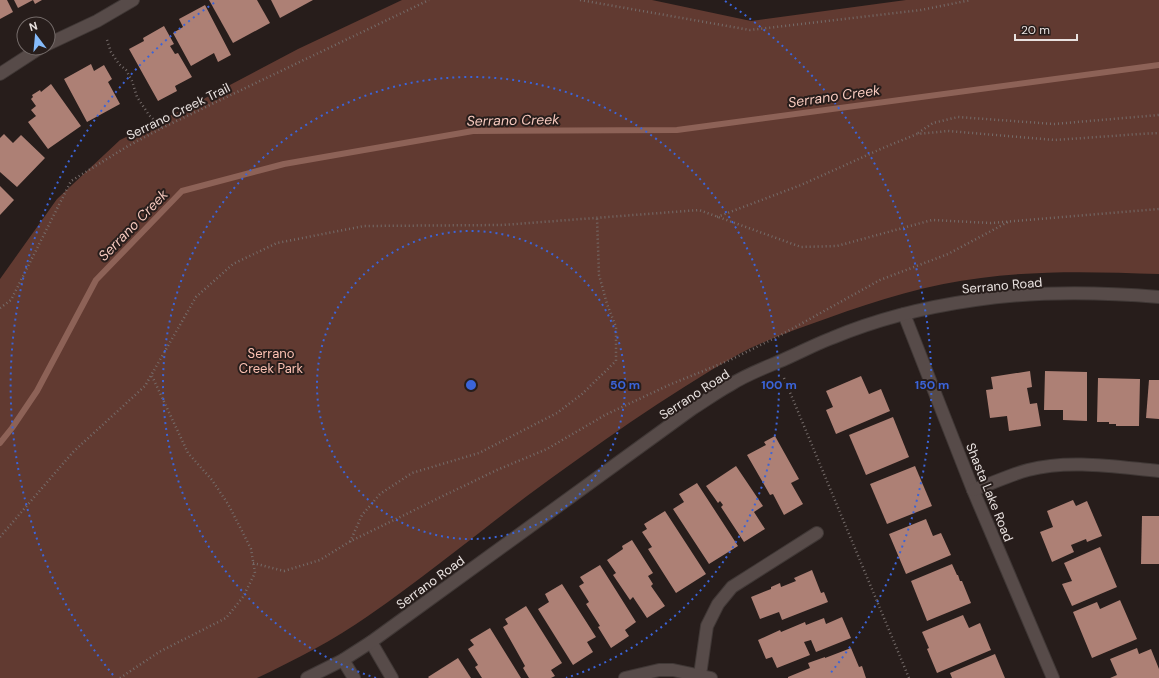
<svg xmlns="http://www.w3.org/2000/svg" width="1159" height="678" font-family="'DM Sans',sans-serif">
	<rect width="100%" height="100%" fill="#271d1b"/>
	<!-- green -->
	<path fill="#613a31" d="M402,0H652L751,21L906,0H1159V274C1099,272 1040,270 981,278C929,284 878,300 828,318C799,328 765,340 739,354C665,396 595,446 527,496C474,536 423,578 368,616C334,640 295,660 257,678H0V279L57,199L120,140L192,105L298,49Z"/>
	<g fill="none" stroke-linecap="round" stroke-linejoin="round">
		<!-- stream -->
		<polyline stroke="#8d6257" stroke-width="6" points="0,443 12,428 37,391 96,280 182,191 284,164 473,131 677,130 1159,65"/>
	</g>
	<!-- building -->
	<g fill="#ad8075">
		<polygon points="0,0 7,0 13,12 0,19"/>
		<polygon points="14,0 42,0 35,4 33,0 18,8"/>
		<polygon points="209,0 257,0 270,23 233,43"/>
		<polygon points="271,0 313,0 280,18"/>
		<polygon points="205,5 231,55 218,62 214,53 191,66 173,33 183,27 179,19"/>
		<polygon points="164,26 174,44 170,46 175,54 178,53 192,77 175,86 177,91 158,101 129,49 144,41 143,38"/>
		<polygon points="91,64 94,71 104,65 112,79 108,82 120,104 87,122 64,79"/>
		<polygon points="51,84 81,126 48,149 28,122 36,116 31,110 36,106 31,99 33,97 32,95 40,90 41,92"/>
		<polygon points="4,134 13,143 21,135 45,158 17,187 0,172 0,138"/>
		<polygon points="0,186 14,200 0,215"/>
		<polygon points="1030,371 1032,387 1027,388 1030,404 1037,403 1041,426 1009,431 1007,416 990,418 986,390 993,389 991,377"/>
		<polygon points="1045,371 1087,372 1087,421 1063,420 1063,410 1044,410"/>
		<polygon points="861,376 869,394 881,389 890,411 836,434 826,410 833,407 826,391"/>
		<polygon points="1098,378 1140,379 1139,426 1116,426 1116,424 1109,424 1109,422 1097,422"/>
		<polygon points="1149,380 1159,380 1159,419 1146,418"/>
		<polygon points="893,417 909,457 866,475 849,435"/>
		<polygon points="775,436 799,479 791,483 803,504 784,515 773,494 770,495 747,455 766,445 764,442"/>
		<polygon points="736,466 763,506 754,512 765,529 744,542 721,507 723,505 720,501 718,503 706,486"/>
		<polygon points="915,466 932,506 887,524 870,484"/>
		<polygon points="697,483 738,546 709,564 673,509 684,502 679,494"/>
		<polygon points="1073,500 1076,506 1087,501 1102,536 1087,542 1086,539 1071,545 1074,552 1052,562 1040,532 1053,527 1047,511"/>
		<polygon points="665,511 706,574 676,593 648,549 652,547 642,532 647,529 644,524"/>
		<polygon points="1142,516 1159,516 1159,564 1141,564"/>
		<polygon points="926,519 933,536 941,533 951,555 906,574 889,534"/>
		<polygon points="632,540 653,573 648,576 653,584 651,586 665,606 647,618 633,597 630,600 613,575 616,573 607,560 623,549 622,546"/>
		<polygon points="1100,547 1117,587 1072,606 1062,584 1072,581 1064,563"/>
		<polygon points="952,564 957,575 958,575 960,581 962,581 971,603 927,621 911,581"/>
		<polygon points="600,565 636,622 625,630 629,636 611,648 598,627 600,626 586,604 589,602 579,586 584,583 580,577"/>
		<polygon points="812,570 821,593 824,592 828,602 782,620 779,612 760,619 751,597 771,589 771,587 780,583 781,587 796,581 794,578"/>
		<polygon points="562,584 596,637 587,642 593,652 573,665 538,609 549,602 545,594"/>
		<polygon points="1120,600 1137,639 1092,658 1073,612 1097,602 1100,609"/>
		<polygon points="526,606 562,663 551,670 555,676 551,678 529,678 523,668 525,666 503,627 508,624 505,619"/>
		<polygon points="963,615 969,628 980,623 991,650 937,673 927,649 929,648 922,632"/>
		<polygon points="842,617 851,638 816,652 811,640 804,642 810,655 777,668 772,657 766,659 758,640 780,630 781,632 805,622 806,625 824,618 826,624"/>
		<polygon points="490,628 521,678 482,678 475,667 478,665 468,649 474,645 470,640"/>
		<polygon points="851,648 859,667 862,666 866,678 788,678 788,677 810,668 808,663 825,657 825,658"/>
		<polygon points="1137,648 1139,654 1151,649 1159,669 1159,678 1110,678 1117,675 1110,659"/>
		<polygon points="995,654 1005,678 952,678 950,673"/>
		<polygon points="458,658 471,678 429,678 428,677"/>
	</g>
	<g fill="none" stroke-linecap="round" stroke-linejoin="round">
		<!-- minor casing -->
		<g stroke="#403836" stroke-width="14">
			<g id="minor">
				<polyline points="48,44 97,21 133,0"/>
				<polyline points="0,74 40,48"/>
				<polyline points="904,314 973,490 1053,678"/>
				<path d="M973,490C991,484 1009,475 1028,470C1070,459 1116,467 1159,471"/>
				<polyline points="371,642 392,678"/>
				<polyline points="343,660 354,678"/>
				<polyline points="700,675 707,626 718,604 732,587 817,533"/>
				<path d="M307,678L343,660L371,642L692,409C705,401 717,392 730,385C747,374 767,367 785,359C801,352 816,344 832,338C877,319 926,307 975,300C1036,291 1098,292 1159,297"/>
				<polyline points="625,678 659,670 673,670 711,678"/>
			</g>
		</g>
		<!-- path -->
		<g stroke="#756c6a" stroke-width="2.5" stroke-dasharray="1 3" stroke-linecap="butt">
			<polyline points="580,0 750,30 921,10 971,0"/>
			<polyline points="107,40 111,52 119,64 126,70 132,81 137,97 149,115 162,128"/>
			<polyline points="918,133 933,123 958,117 1054,124 1159,115"/>
			<polyline points="717,217 801,185 883,148 917,134 948,131 1055,140 1140,134 1159,133"/>
			<polyline points="0,308 11,300 71,181 128,146 162,128 429,0"/>
			<polyline points="784,378 909,678"/>
			<polyline points="0,537 73,452 145,386 196,297 233,264 277,243 364,226 503,225 699,210 801,247 837,246 932,220 991,223 1159,209"/>
			<polyline points="350,542 362,515 380,494 412,473 479,453 557,413 582,394 616,361 616,327 607,304 599,275 597,218"/>
			<polyline points="253,563 284,571 320,560 349,542 445,495 497,470 547,449 605,415 669,385 730,360 779,336 880,280 948,254 1008,222"/>
			<polyline points="120,678 159,652 226,618 243,597 255,573 251,549 242,531 228,504 212,480 188,453 152,376"/>
		</g>
		<!-- minor -->
		<use href="#minor" stroke="#574b49" stroke-width="12"/>
	</g>
	<!-- distance rings -->
	<g fill="none" stroke="#3b64d9" stroke-width="2" stroke-dasharray="2 4">
		<circle cx="471" cy="385" r="154"/>
		<path d="M376 678A308 308 0 1 1 566 678"/>
		<path d="M113 675A461 461 0 0 1 217 1M725 1A461 461 0 0 1 829 675"/>
	</g>
	<g text-anchor="middle" stroke-width="4" stroke-linejoin="round" paint-order="stroke">
		<!-- street labels -->
		<g font-size="13" fill="#e8e1df" stroke="#271d1b">
			<text transform="translate(178 111) rotate(-26)" y="5">Serrano Creek Trail</text>
			<text transform="translate(1002 285) rotate(-5)" y="5">Serrano Road</text>
			<text transform="translate(694 394) rotate(-33)" y="5">Serrano Road</text>
			<text transform="translate(990 492) rotate(68)" y="5">Shasta Lake Road</text>
			<text transform="translate(430 582) rotate(-36)" y="5">Serrano Road</text>
		</g>
		<!-- park labels -->
		<g font-size="13" fill="#fdc2b3" stroke="#271d1b">
			<text x="271" y="358">Serrano<tspan x="271" dy="15">Creek Park</tspan></text>
		</g>
		<!-- water labels -->
		<g font-size="14" font-style="italic" fill="#f7cabf" stroke="#271d1b">
			<text transform="translate(834 96) rotate(-8)" y="5">Serrano Creek</text>
			<text transform="translate(513 120) rotate(-1)" y="5">Serrano Creek</text>
			<text transform="translate(133 225) rotate(-46)" y="5">Serrano Creek</text>
		</g>
	</g>
	<circle cx="471" cy="385" r="6" fill="#3b64d9" stroke="#271d1b" stroke-width="2"/>
	<g font-size="12" text-anchor="middle" font-weight="bold" fill="#3b64d9" stroke="#271d1b" stroke-width="4" stroke-linejoin="round" paint-order="stroke">
		<text x="625" y="389">50 m</text>
		<text x="779" y="389">100 m</text>
		<text x="932" y="389">150 m</text>
	</g>
	<!-- north arrow -->
	<g transform="translate(36 36) rotate(344)"><circle r="19" fill="#271d1b" stroke="#746b69"/>
	<path d="M0-3L7 15L0 10L-7 15Z" fill="#85bbfb"/>
	<text y="-6" font-size="11" font-weight="bold" text-anchor="middle" fill="#e8e1df">N</text>
	</g>
	<!-- scale -->
	<path d="M1015 34v6h62v-6" fill="none" stroke="#e8e1df" stroke-width="2"/>
	<text x="1021" y="34" font-size="12" fill="#e8e1df" stroke="#271d1b" stroke-width="3" paint-order="stroke">20 m</text>
</svg>
